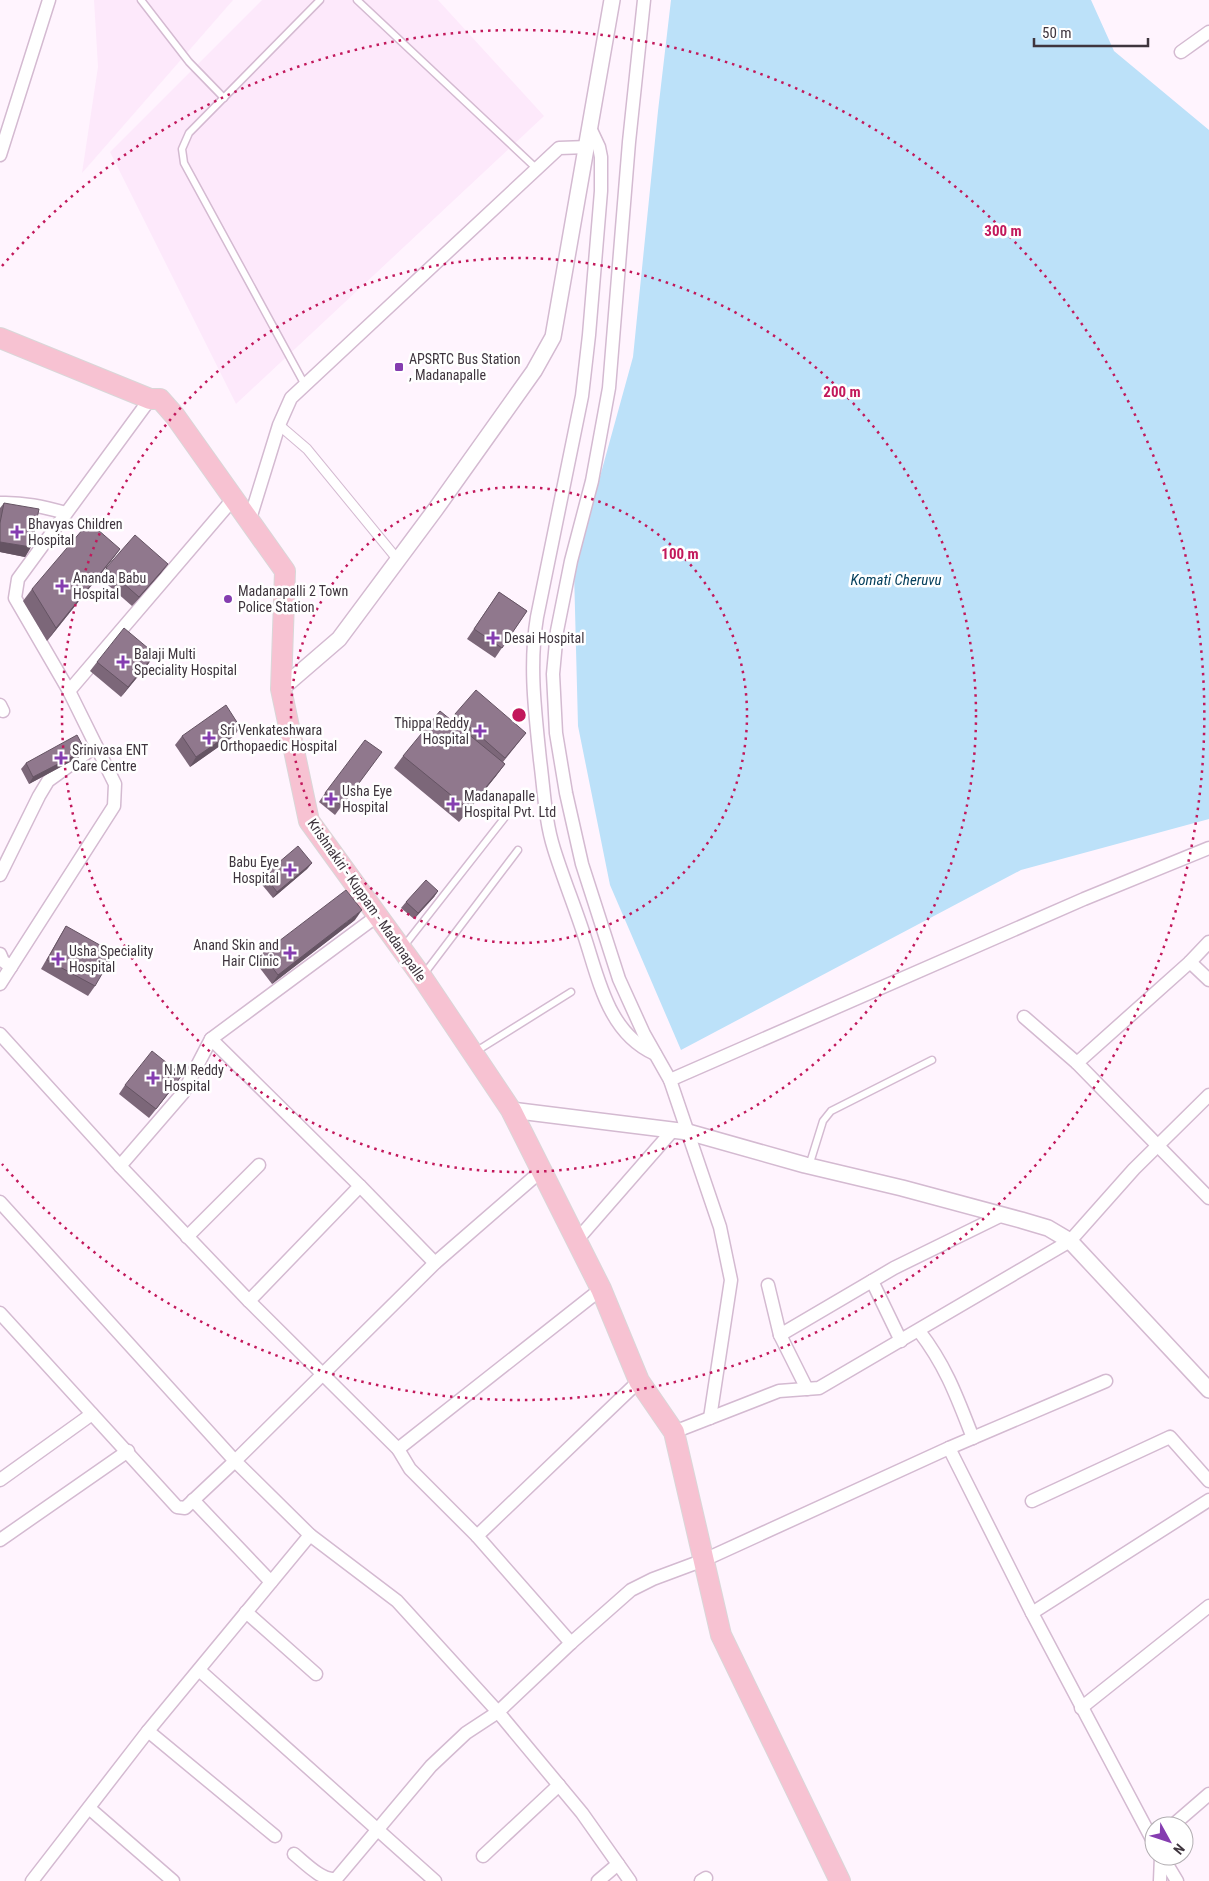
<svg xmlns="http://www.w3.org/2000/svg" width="1209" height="1881" font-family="'Roboto Condensed',sans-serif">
	<rect width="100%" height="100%" fill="#fff4fe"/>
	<!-- built -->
	<g fill="#fde9fb">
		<polygon points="94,0 233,0 82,173 98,67"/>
		<polygon points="262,0 438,0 544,116 236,404 110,152"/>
	</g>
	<!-- water -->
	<polygon fill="#bce1f9" points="671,0 1091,0 1114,51 1209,130 1209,819 1021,870 681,1050 610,885 578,726 574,571 633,357 658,111"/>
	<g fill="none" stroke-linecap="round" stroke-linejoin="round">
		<!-- service casing -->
		<g stroke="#d4bad1" stroke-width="9">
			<g id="service">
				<polyline points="141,0 189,62 224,98"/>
				<polyline points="357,0 537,169"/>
				<polyline points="305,385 184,163 182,149 189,133 320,0"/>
				<polyline points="404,946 513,807"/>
				<polyline points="424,974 518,850"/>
				<polyline points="475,1052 571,992"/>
				<polyline points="809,1166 823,1121 831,1111 932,1060"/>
			</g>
		</g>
		<!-- pedestrian casing -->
		<g stroke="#d4bad1" stroke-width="11">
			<polyline id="pedestrian" points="279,425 307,449 398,560"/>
		</g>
		<!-- minor casing -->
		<g stroke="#d4bad1" stroke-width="15">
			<g id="minor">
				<polyline points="644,0 629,142 609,388 592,481 571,561 557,631 553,674 556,733 566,793 582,864 619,979 644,1034 670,1080 720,1227 731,1280 710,1418"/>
				<polyline points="1181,52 1209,32"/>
				<path d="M591,130L599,147L601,157V191L589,335L582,396L537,617C529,665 535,711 540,760C544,790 545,821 554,849C563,878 575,907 584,935C599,980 608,1033 655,1054"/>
				<polyline points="0,155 49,0"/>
				<path d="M0,503C23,502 44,507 66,513"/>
				<polyline points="249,522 279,425 291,398 559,148 588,147"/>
				<polyline points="69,691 234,498"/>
				<polyline points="0,705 3,711"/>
				<polyline points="0,875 39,796 48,781 96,746"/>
				<polyline points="1209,942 1190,962 1077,1063 1209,1198"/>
				<polyline points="0,954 3,961 11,967"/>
				<polyline points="1190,962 1209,980"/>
				<polyline points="0,984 114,806 115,784 69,691 15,598 18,579 150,399"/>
				<polyline points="1024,1017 1077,1063"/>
				<polyline points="0,1034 120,1166 249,1301"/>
				<polyline points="211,1039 360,1186 249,1301 398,1449 601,1289"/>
				<polyline points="670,1080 1084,899 1209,848"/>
				<polyline points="120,1166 183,1093 211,1039 377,916"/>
				<polyline points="360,1186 435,1263"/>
				<polyline points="0,1202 235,1461 185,1508 177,1507 0,1313"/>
				<polyline points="187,1237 259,1165"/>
				<polyline points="577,1240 673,1130"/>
				<polyline points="872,1281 901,1341"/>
				<polyline points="768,1285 780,1335"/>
				<path d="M919,1331C946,1366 957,1397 973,1438"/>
				<polyline points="807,1389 780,1335 894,1268 1002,1215"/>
				<polyline points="674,1432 779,1391 819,1388 1070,1241 1134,1169 1209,1095"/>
				<polyline points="398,1449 410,1469 477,1536 571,1643"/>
				<polyline points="0,1480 92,1414"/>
				<polyline points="193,1500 271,1582"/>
				<polyline points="1032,1501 1170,1437 1209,1481"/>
				<polyline points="310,1535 397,1601 498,1712 582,1813 630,1881"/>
				<polyline points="477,1536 639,1381"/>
				<polyline points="0,1540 128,1451"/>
				<polyline points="246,1612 316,1674"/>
				<polyline points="1032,1613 949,1448 1106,1381"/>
				<polyline points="199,1670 435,1881"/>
				<polyline points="1081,1708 1209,1606"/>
				<polyline points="148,1731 275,1836"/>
				<polyline points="89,1808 173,1881"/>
				<polyline points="1172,1826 1209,1794"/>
				<polyline points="1154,1843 1032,1613 1209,1500"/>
				<path d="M294,1854C305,1863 322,1881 336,1879L431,1766L466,1733L498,1712L571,1643L631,1590L653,1579L704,1560L949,1448"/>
				<polyline points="483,1856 559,1785"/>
				<polyline points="1162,1856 1177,1881"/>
				<polyline points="32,1881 148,1731 310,1535 235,1461 435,1263 541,1171"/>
				<polyline points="598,1881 618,1864"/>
				<polyline points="701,1881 706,1878"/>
				<polyline points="1160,1881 1161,1856"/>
			</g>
		</g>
		<!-- tertiary casing -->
		<g stroke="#d4bad1" stroke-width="18">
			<g id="tertiary">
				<polyline points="281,689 339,639 435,510 534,371 553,337 612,0"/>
				<polyline points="511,1110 688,1132 805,1165 902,1188 1021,1220 1048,1228 1070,1241 1209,1390"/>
			</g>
		</g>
		<!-- primary casing -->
		<g stroke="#d9d7d8" stroke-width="22">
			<polyline id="primary" points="0,338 150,399 160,399 175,416 285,571 281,689 309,821 422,977 511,1110 601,1289 639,1381 674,1432 721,1635 840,1881"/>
		</g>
		<!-- service -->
		<use href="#service" stroke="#fff" stroke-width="6"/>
		<!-- pedestrian -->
		<use href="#pedestrian" stroke="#fff" stroke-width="9"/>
		<!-- minor -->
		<use href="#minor" stroke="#fff" stroke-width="12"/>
		<!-- tertiary -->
		<use href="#tertiary" stroke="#fff" stroke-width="15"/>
		<!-- primary -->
		<use href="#primary" stroke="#f7c2d2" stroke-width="20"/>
	</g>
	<!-- wall -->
	<g fill="#7c6779">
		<polygon points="4,503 31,547 25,557 0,552 0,508"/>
		<polygon points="120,549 111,561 47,641 23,601 32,589"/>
		<polygon points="168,564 161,573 132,606 100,578 106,568"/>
		<polygon points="499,592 527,611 495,658 467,639"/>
		<polygon points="97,662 149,663 121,697 90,671"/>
		<polygon points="455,714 526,733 519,742 503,762 505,764 496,776 459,822 394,768 403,756 451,719"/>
		<polygon points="240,727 234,736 190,767 175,745 182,736"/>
		<polygon points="81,756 29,784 21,769 26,763"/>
		<polygon points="375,761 335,815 319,802 325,793"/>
		<polygon points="312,863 307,869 273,898 259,881 264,875"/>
		<polygon points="438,891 434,897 414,919 401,908 406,902"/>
		<polygon points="355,920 272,984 256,963 262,954"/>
		<polygon points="66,926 95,986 88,996 41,969 60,936"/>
		<polygon points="176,1084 149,1118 119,1094 125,1085"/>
	</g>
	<!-- shaded-wall -->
	<g fill="#655463">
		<polygon points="0,542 31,547 25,557 0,552"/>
		<polygon points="120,549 111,561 47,641 56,628"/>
		<polygon points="168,564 161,573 132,606 139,597"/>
		<polygon points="155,654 149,663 121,697 128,687"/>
		<polygon points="240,727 234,736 190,767 196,757"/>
		<polygon points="85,750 81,756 29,784 33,777"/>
		<polygon points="505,764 496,776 459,822 468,809"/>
		<polygon points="312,863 307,869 273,898 277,892"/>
		<polygon points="438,891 434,897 414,919 418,913"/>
		<polygon points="362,910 355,920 272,984 278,975"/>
		<polygon points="182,1075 176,1084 149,1118 156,1109"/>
	</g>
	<!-- building -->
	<g fill="#90788d" stroke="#655463">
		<polygon points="4,503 39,509 31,547 0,542 0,523"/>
		<polygon points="89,522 120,549 56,628 32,589"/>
		<polygon points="135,535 168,564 139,597 106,568"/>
		<polygon points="499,592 527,611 502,648 474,629"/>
		<polygon points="124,628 155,654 128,687 97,662"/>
		<polygon points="476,690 526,733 505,758 455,714"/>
		<polygon points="226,705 240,727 196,757 182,736"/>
		<polygon points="440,711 505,764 468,809 403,756"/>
		<polygon points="77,735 85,750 33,777 26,763"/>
		<polygon points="365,740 382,752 342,806 325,793"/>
		<polygon points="298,846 312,863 277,892 264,875"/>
		<polygon points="426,880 438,891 418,913 406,902"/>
		<polygon points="346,890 362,910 278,975 262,954"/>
		<polygon points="66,926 114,953 95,986 47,960"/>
		<polygon points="152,1051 182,1075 156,1109 125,1085"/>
	</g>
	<!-- distance rings -->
	<g fill="none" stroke="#c2185b" stroke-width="2.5" stroke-dasharray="2.5 5">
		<circle cx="519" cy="715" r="228"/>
		<circle cx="519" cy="715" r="457"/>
		<path d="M2 266A685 685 0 1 1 2 1164"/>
	</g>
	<!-- markers -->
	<g fill="#853db0" stroke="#fff" stroke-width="2">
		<rect x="394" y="362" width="10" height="10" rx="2.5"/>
		<path d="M14.5 524.5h5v5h5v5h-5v5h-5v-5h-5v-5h5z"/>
		<path d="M59.5 578.5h5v5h5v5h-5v5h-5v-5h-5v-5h5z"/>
		<circle cx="228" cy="599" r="5"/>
		<path d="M490.5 630.5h5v5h5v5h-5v5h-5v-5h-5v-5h5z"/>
		<path d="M120.5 654.5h5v5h5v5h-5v5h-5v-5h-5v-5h5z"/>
		<path d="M477.5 723.5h5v5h5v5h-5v5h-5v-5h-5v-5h5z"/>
		<path d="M206.5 730.5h5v5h5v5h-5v5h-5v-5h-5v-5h5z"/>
		<path d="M58.5 750.5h5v5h5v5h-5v5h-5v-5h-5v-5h5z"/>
		<path d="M328.5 791.5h5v5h5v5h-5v5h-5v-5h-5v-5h5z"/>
		<path d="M450.5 796.5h5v5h5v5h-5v5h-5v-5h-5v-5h5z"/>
		<path d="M287.5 862.5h5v5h5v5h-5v5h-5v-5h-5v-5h5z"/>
		<path d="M287.5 945.5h5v5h5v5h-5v5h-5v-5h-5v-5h5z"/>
		<path d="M55.5 951.5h5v5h5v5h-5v5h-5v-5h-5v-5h5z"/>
		<path d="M150.5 1070.5h5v5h5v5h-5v5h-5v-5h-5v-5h5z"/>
	</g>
	<g text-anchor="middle" stroke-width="5" stroke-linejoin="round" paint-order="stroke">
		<!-- poi labels -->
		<g font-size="14" fill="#3f353e" stroke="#fff" text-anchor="start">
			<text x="409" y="364">APSRTC Bus Station<tspan x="409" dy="16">, Madanapalle</tspan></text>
			<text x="28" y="529">Bhavyas Children<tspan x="28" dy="16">Hospital</tspan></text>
			<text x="73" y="583">Ananda Babu<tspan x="73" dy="16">Hospital</tspan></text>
			<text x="238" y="596">Madanapalli 2 Town<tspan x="238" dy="16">Police Station</tspan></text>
			<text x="504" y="643">Desai Hospital</text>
			<text x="134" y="659">Balaji Multi<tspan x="134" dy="16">Speciality Hospital</tspan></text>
			<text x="469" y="728" text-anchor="end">Thippa Reddy<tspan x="469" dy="16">Hospital</tspan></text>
			<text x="220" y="735">Sri Venkateshwara<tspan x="220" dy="16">Orthopaedic Hospital</tspan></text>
			<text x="72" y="755">Srinivasa ENT<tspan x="72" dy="16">Care Centre</tspan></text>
			<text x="342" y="796">Usha Eye<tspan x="342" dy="16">Hospital</tspan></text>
			<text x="464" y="801">Madanapalle<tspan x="464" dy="16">Hospital Pvt. Ltd</tspan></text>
			<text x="279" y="867" text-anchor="end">Babu Eye<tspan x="279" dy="16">Hospital</tspan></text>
			<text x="279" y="950" text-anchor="end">Anand Skin and<tspan x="279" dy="16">Hair Clinic</tspan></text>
			<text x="69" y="956">Usha Speciality<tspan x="69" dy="16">Hospital</tspan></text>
			<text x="164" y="1075">N.M Reddy<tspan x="164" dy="16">Hospital</tspan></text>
		</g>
		<!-- street labels -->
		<g font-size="14" fill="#3f353e" stroke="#fff">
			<text transform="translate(367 900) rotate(55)" y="5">Krishnakiri - Kuppam - Madanapalle</text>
		</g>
		<!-- water labels -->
		<g font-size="15" font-style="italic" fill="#06415e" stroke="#fff">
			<text x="896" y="585">Komati Cheruvu</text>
		</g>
	</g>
	<circle cx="519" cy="715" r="8" fill="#c2185b" stroke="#fff" stroke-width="2.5"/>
	<g font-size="15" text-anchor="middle" font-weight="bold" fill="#c2185b" stroke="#fff" stroke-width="5" stroke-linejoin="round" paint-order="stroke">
		<text x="1003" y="236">300 m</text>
		<text x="842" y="397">200 m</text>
		<text x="680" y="559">100 m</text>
	</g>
	<!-- north arrow -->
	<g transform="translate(1169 1841) rotate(130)"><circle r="24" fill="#ffffff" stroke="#b2aeb2"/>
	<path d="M0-4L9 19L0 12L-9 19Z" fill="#853db0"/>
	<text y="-8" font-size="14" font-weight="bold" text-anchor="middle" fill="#3f353e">N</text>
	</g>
	<!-- scale -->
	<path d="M1034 38v8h114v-8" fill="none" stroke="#3f353e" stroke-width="2.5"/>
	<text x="1042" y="38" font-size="15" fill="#3f353e" stroke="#ffffff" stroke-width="4" paint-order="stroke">50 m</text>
</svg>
